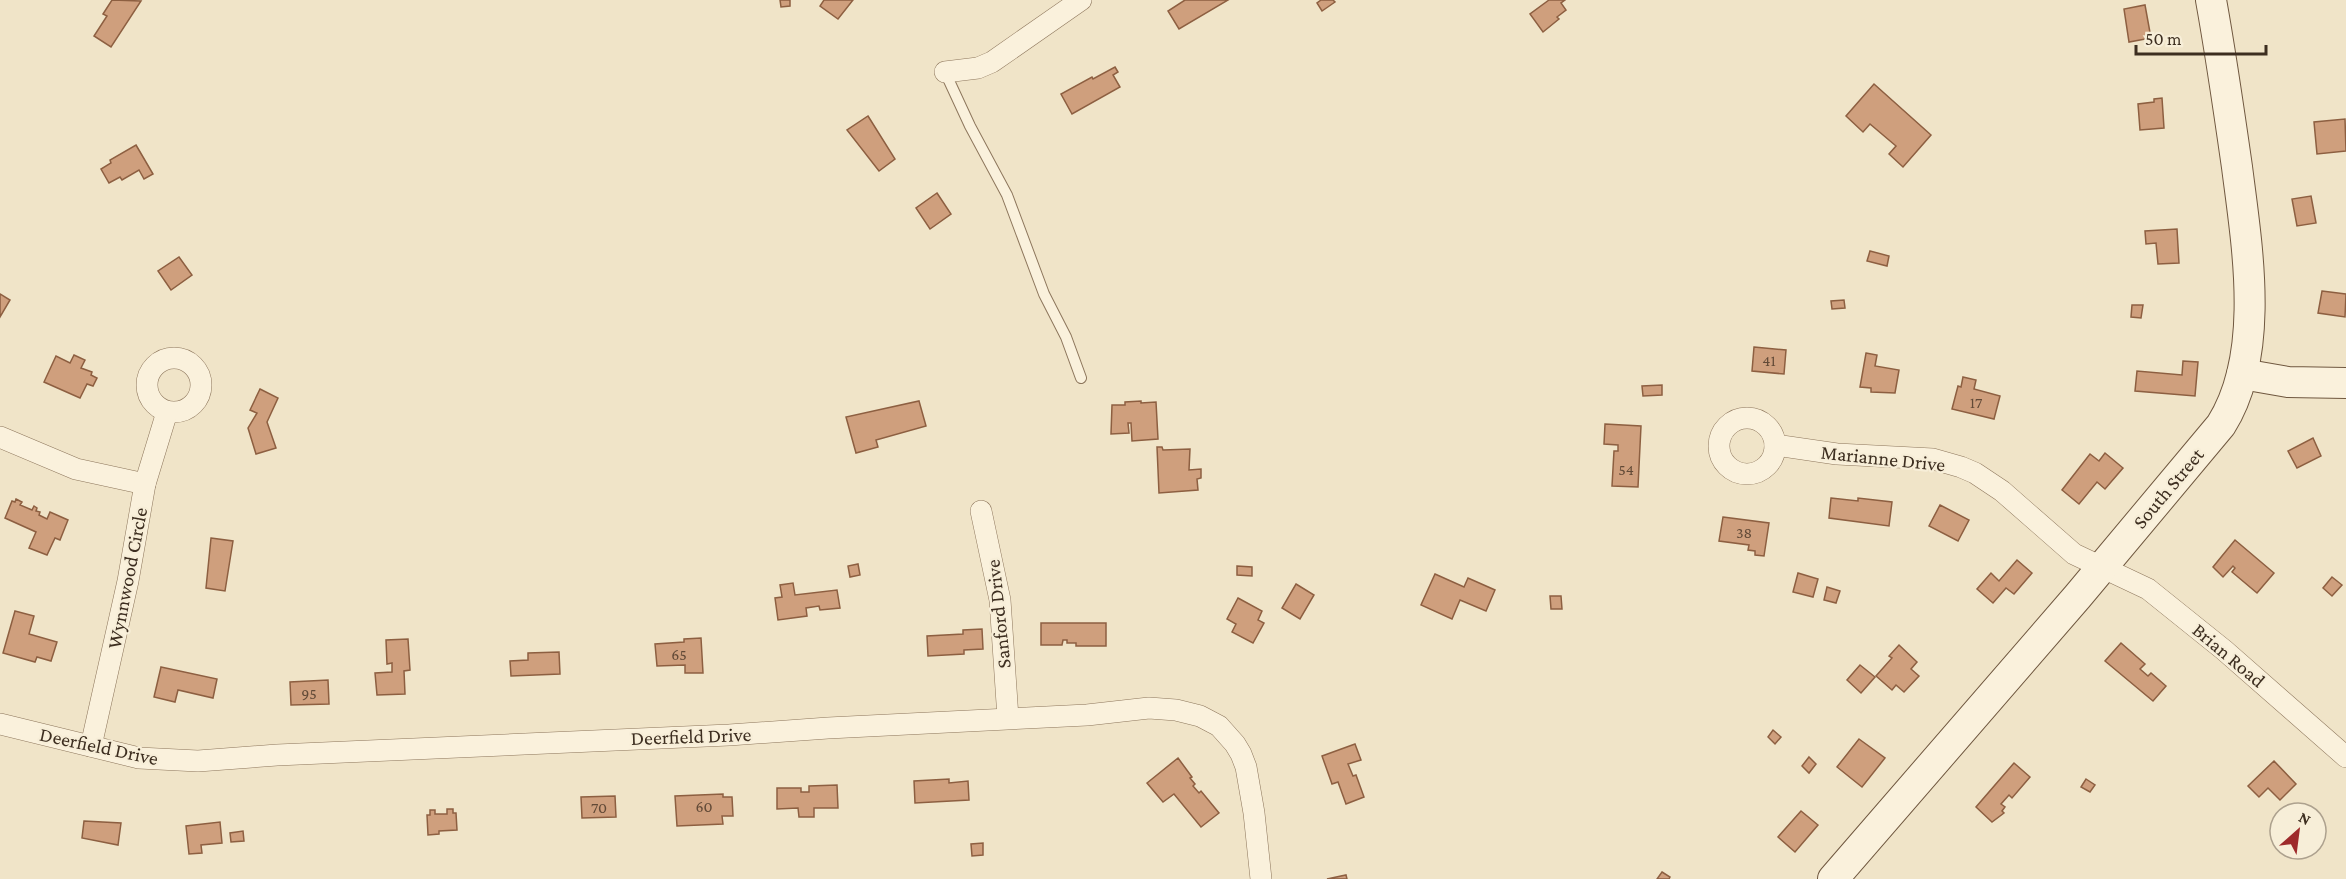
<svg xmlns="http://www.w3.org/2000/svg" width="2346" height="879" font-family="'Crimson Pro',serif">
	<rect width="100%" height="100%" fill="#f0e4c8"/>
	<!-- building -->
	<g fill="#cf9f7d" stroke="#8d5f41" stroke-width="1.5">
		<polygon points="112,0 141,1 111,47 94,36 107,16 103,14"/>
		<polygon points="780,0 790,0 790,6 781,7"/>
		<polygon points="824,0 853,0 838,19 820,6"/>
		<polygon points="1185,0 1228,0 1179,29 1168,11"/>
		<polygon points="1321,0 1333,0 1335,2 1322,11 1317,3"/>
		<polygon points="1549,0 1565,0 1561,3 1566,10 1557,17 1559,19 1543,32 1530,14"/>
		<polygon points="2145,5 2151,38 2129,42 2124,9"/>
		<polygon points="1115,67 1118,72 1113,75 1120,87 1072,114 1061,94 1092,77 1093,79"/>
		<polygon points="1874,84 1931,135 1903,167 1889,154 1896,146 1870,124 1863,132 1846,116"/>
		<polygon points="2162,98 2164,128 2140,130 2138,104 2154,102 2154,99"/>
		<polygon points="868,116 895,159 879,171 847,130"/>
		<polygon points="2345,119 2346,151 2317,154 2314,122"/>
		<polygon points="136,145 153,174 144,179 139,170 122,180 120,177 109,183 101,169 111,163 110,160"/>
		<polygon points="937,193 951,214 930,229 916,208"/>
		<polygon points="2311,196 2316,223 2297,226 2292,199"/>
		<polygon points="2177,229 2179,263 2158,264 2156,243 2146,244 2145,231"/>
		<polygon points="1870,251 1889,256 1887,266 1867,261"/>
		<polygon points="179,257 192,275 171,290 158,271"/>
		<polygon points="2322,291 2346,294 2345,317 2318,313"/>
		<polygon points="0,294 10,300 0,317"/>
		<polygon points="1844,300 1845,308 1832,309 1831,301"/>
		<polygon points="2132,305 2143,305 2141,318 2131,317"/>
		<polygon points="1754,347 1786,350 1784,374 1752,371"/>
		<polygon points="1866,353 1877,355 1875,366 1899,370 1895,393 1871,392 1871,388 1860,387"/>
		<polygon points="74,355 85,360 81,368 92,372 91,375 97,378 93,386 87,384 80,398 44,382 56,356 70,363"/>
		<polygon points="2183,361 2198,362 2195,396 2135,391 2137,371 2182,375"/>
		<polygon points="1963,377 1976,380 1974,389 2000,396 1994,419 1952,409 1958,386 1961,387"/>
		<polygon points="1662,385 1662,395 1643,396 1642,386"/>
		<polygon points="260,389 278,398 267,422 276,448 256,454 248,428 257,413 250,410"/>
		<polygon points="919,401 926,426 876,440 878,447 856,453 846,417"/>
		<polygon points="1141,401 1141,403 1156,402 1158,439 1132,441 1131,423 1128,423 1129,433 1111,434 1112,405 1125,405 1125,402"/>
		<polygon points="1605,424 1641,426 1638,487 1612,486 1614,451 1618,451 1618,445 1604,444"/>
		<polygon points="2313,438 2321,456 2297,468 2288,451"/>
		<polygon points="1157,447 1162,447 1163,450 1190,449 1189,470 1201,469 1201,478 1197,479 1198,490 1159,493"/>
		<polygon points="2105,453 2123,468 2105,489 2097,482 2079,504 2062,490 2090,454 2099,461"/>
		<polygon points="1831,498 1858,501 1858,498 1892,502 1889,526 1829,518"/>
		<polygon points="16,499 22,502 20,505 32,510 34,506 37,508 36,511 40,512 39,515 47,519 50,512 68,520 60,540 55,538 47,555 29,548 36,532 5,518 12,501 15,502"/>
		<polygon points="1940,505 1969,520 1958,541 1929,526"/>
		<polygon points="1723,517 1769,523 1764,556 1755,555 1755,551 1748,550 1749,545 1719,541"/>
		<polygon points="211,538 233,541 225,591 206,588"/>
		<polygon points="2235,540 2274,573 2257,593 2232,572 2235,568 2233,566 2223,577 2213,567"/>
		<polygon points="2017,560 2032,573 2014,594 2006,588 1993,603 1977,589 1991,573 1999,581"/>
		<polygon points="858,564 860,575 850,577 848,566"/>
		<polygon points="1237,566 1252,567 1252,576 1237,575"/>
		<polygon points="1798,573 1818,579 1813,597 1793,592"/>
		<polygon points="1435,574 1464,587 1468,578 1495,590 1486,611 1460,600 1452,619 1421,605"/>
		<polygon points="2332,577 2342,585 2332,596 2323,588"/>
		<polygon points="793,583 795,595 837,590 840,608 820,610 819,606 806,608 807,616 778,620 775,598 782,597 780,585"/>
		<polygon points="1296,584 1314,595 1300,619 1282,608"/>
		<polygon points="1827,587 1840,591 1836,603 1824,600"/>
		<polygon points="1550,596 1561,596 1562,609 1551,609"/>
		<polygon points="1238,598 1262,611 1258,620 1264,623 1253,643 1232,632 1236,624 1227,619"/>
		<polygon points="15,611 34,616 29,634 57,642 51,661 37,657 35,662 3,653"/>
		<polygon points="1041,623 1106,623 1106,646 1076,646 1076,643 1067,643 1067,640 1063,640 1062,645 1041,645"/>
		<polygon points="982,629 983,649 964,650 964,654 928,656 927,636 963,634 963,630"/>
		<polygon points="701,638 703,673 685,673 685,665 657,666 655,644 684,642 684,639"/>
		<polygon points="408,639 410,670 404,671 405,694 377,695 375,673 392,672 392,663 387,664 386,640"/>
		<polygon points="2121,643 2145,664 2140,669 2148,676 2151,673 2166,686 2153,701 2105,661"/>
		<polygon points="1899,645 1917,662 1911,669 1919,676 1904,692 1896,685 1892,690 1876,676 1892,658 1889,656"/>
		<polygon points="559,652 560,674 511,676 510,661 528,660 528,653"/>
		<polygon points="1860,665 1875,677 1861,693 1847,680"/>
		<polygon points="161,667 217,679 213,698 178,690 175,702 154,697"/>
		<polygon points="328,680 329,704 291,705 290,682"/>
		<polygon points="1773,730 1781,737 1775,744 1768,737"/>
		<polygon points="1859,739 1885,758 1862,787 1837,767"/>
		<polygon points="1355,744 1361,760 1348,764 1353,776 1356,775 1364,797 1346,804 1338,782 1332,784 1322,756"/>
		<polygon points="1809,757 1816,764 1809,773 1802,766"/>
		<polygon points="1178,758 1192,777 1190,778 1195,784 1193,786 1199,793 1201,791 1219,813 1201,827 1174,794 1163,802 1147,783"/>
		<polygon points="2274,761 2296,784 2280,800 2268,788 2259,797 2248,786"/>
		<polygon points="2014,763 2030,777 2012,798 2009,795 2001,804 2005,807 2002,811 2004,813 1992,822 1976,807"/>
		<polygon points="949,779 949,783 968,781 969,800 915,803 914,781"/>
		<polygon points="2086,779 2095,785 2090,792 2081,787"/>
		<polygon points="837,785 838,808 814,808 814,817 799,817 798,808 777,809 777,788 801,788 801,792 809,792 809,786"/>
		<polygon points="723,794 723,797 732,797 733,816 722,816 723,824 677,826 675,796"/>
		<polygon points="615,796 616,817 582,818 581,797"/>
		<polygon points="447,809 453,809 453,813 456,813 457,830 439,831 439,834 428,835 427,815 430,815 430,810 435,810 435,814 447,814"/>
		<polygon points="1801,811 1818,825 1795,852 1778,837"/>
		<polygon points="84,821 121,823 118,845 82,838"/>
		<polygon points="220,822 222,843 201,845 202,853 189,854 186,826"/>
		<polygon points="243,831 244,841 231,842 230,833"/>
		<polygon points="983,843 983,855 972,856 971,844"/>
		<polygon points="1662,872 1670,877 1669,879 1657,879"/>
		<polygon points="1346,875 1347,879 1327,879"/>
	</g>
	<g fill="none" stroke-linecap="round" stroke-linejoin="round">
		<!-- lane casing -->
		<g stroke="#8d765c" stroke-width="12">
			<polyline id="lane" points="945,72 970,126 1007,195 1044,294 1066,337 1081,378"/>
		</g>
		<!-- street casing -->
		<g stroke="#8d765c" stroke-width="22">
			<g id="street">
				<polyline points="945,72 978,68 992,62 1081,0"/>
				<circle cx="174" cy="385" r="27"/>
				<circle cx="1747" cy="446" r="28"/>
				<polyline points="0,437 76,469 145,484"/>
				<polyline points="1775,445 1837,454 1933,459 1961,467 1975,473 2002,491 2074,554 2148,589 2224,650 2346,757"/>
				<polyline points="981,511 1000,600 1008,718"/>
				<polyline points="0,724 139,758 198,761 277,755 729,735 828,728 1087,715 1149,708 1176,710 1200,716 1219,726 1235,744 1241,754 1246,767 1254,813 1261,879"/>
				<polyline points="91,746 128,581 145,484 167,412"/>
			</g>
		</g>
		<!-- secondary casing -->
		<g stroke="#6f573f" stroke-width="32">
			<g id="secondary">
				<polyline points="2242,374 2288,382 2346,383"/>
				<path d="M1833,879L2078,596L2221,425C2266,354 2247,246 2237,167C2229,111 2221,55 2211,0"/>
			</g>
		</g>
		<!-- lane -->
		<use href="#lane" stroke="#faf1dc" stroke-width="10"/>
		<!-- street -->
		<use href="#street" stroke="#faf1dc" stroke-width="21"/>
		<!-- secondary -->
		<use href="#secondary" stroke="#faf1dc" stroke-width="30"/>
	</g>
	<g text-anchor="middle" stroke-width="4.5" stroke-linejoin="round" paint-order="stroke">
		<!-- number labels -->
		<g font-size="16" fill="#624a37">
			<text x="1769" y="366">41</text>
			<text x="1976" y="408">17</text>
			<text x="1626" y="475">54</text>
			<text x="1744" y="538">38</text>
			<text x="679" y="660">65</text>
			<text x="309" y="699">95</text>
			<text x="704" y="812">60</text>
			<text x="599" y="813">70</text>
		</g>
		<!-- street labels -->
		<g font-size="20" fill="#3d2e20" stroke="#f7eed8">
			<text transform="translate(1883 458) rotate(6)" y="7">Marianne Drive</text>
			<text transform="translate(2168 488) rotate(-50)" y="7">South Street</text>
			<text transform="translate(127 578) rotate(-79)" y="7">Wynnwood Circle</text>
			<text transform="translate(998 614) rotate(-96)" y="7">Sanford Drive</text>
			<text transform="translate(2229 655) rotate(40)" y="7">Brian Road</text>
			<text transform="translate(691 736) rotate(-2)" y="7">Deerfield Drive</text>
			<text transform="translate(99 746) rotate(12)" y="7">Deerfield Drive</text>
		</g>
	</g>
	<!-- north arrow -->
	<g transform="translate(2298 831) rotate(28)"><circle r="28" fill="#f7eed8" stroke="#ada18e" stroke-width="1.5"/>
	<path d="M0-4.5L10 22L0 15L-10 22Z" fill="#9e2a2b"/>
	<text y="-9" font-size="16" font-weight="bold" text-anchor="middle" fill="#3d2e20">N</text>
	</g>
	<!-- scale -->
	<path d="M2136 45v9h130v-9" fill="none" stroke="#3d2e20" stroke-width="3"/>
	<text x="2145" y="45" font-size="18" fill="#3d2e20" stroke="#f7eed8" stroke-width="4.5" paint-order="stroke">50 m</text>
</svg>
